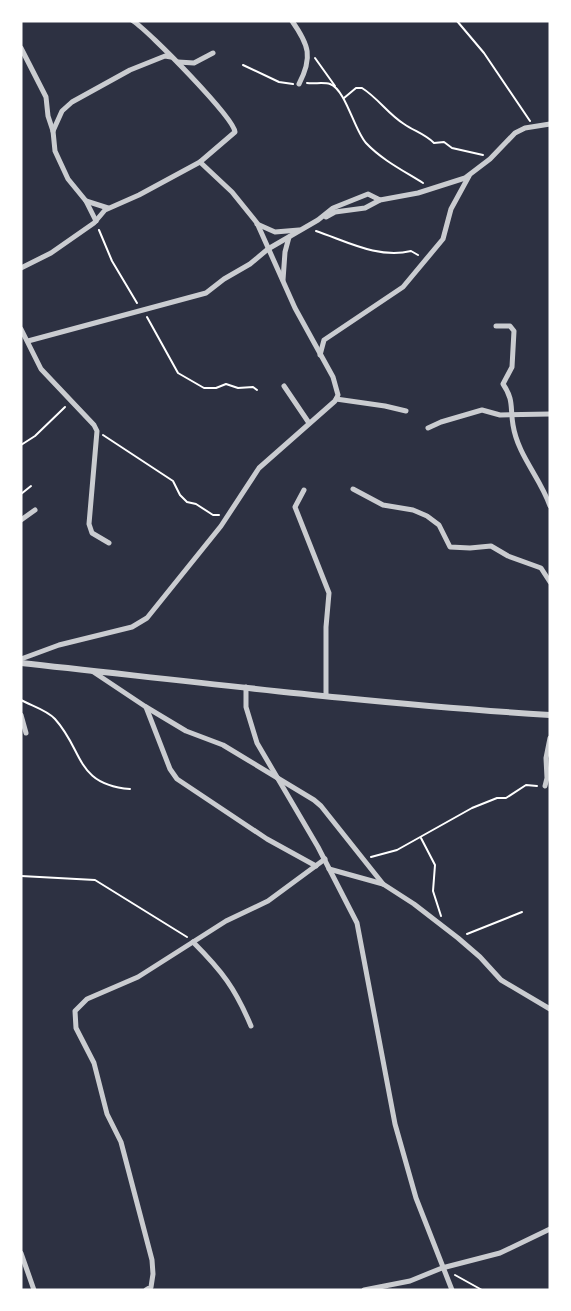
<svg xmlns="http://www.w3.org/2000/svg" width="571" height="1311" font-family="Figtree,sans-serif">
	<rect width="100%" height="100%" fill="#2d3142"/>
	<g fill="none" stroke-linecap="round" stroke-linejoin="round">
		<!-- path -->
		<g stroke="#fff" stroke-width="2">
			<polyline points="457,21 484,53 530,121"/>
			<polyline points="315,58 335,86"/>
			<polyline points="243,65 279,82 293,84"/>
			<path d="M307,83C314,84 324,82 330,84C346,90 354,130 366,143C382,160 404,171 423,183"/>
			<path d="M344,98L356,88H362C378,98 388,114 404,124C414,131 425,134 434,143L444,142L452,148L483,155"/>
			<polyline points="99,230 112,261 137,303"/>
			<path d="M316,231C346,241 378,259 411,251L418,255"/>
			<polyline points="147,317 178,373 204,388 216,388 226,384 238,388 253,387 257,390"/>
			<polyline points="103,435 173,481 180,495 187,502 196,504 213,515 219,515"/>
			<polyline points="21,445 35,436 65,407"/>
			<polyline points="21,494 31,486"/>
			<path d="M21,700C32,706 47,710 55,719C84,751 75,784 130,789"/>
			<polyline points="421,838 435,865 433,891 441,916"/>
			<polyline points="371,857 397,850 472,808 497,798 506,798 526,785 537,786"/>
			<polyline points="21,876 95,880 187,937"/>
			<polyline points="467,934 522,912"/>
			<polyline points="455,1275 482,1290"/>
		</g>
		<!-- minor -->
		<g stroke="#caccd0" stroke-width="5">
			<path d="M292,21C309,45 313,57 299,84"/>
			<polyline points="21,48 46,97 48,116 53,131 55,151 68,179 86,201 108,208"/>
			<polyline points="178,62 194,63 213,53"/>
			<polyline points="53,131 62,111 72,102 130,70 165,56 171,57"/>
			<polyline points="86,201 96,221"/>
			<polyline points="326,217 335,212 365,208 380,200 418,193 465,178 490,159 515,133 525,128 550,124"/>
			<polyline points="257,224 275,232 299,230"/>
			<path d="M21,268L51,253L94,223L105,210L139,195L200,162L235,132C234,118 149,31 133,21"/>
			<polyline points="283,280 285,252 289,237"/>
			<path d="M496,326H510L514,331L512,367L503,384C514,400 510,407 513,425C518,456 540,477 550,506"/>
			<polyline points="21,329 41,369 94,425 97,431 89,524 92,533 109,543"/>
			<polyline points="28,341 206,293 224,279 250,264 268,249 318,220 333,208 368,194 380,200"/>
			<polyline points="320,355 324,340 403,287 443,239 451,209 469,176"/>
			<polyline points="284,386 309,423"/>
			<polyline points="336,399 385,406 406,411"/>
			<polyline points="428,428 441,422 482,410 500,415 550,414"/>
			<polyline points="353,489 383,505 413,510 427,516 439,525 450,547 470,548 491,546 508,556 541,568 550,582"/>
			<polyline points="304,490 295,507 329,593 326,627 326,695"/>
			<polyline points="21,520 35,510"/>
			<polyline points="21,659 59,645 132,627 147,618 221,526 259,468 335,401 338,395 333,377 295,308 257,223 232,192 200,162"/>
			<polyline points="92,671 146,707 170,769 177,779 267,839 316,866"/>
			<polyline points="246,687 246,707 257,743 318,847 357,923 395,1124 416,1198 452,1290"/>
			<polyline points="146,707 186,731 223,745 314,800 321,806 383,884"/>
			<polyline points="21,715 26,733"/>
			<polyline points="545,786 547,778 546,758 550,738"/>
			<polyline points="329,869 383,884 414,904 458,938 480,957 501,980 550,1009"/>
			<path d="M193,942C222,971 235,988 251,1026"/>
			<polyline points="21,1253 34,1290"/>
			<polyline points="146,1290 151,1287 153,1274 152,1260 121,1142 107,1114 94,1063 76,1028 75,1011 87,999 138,977 226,921 268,901 325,859"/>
			<polyline points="364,1290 410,1281 442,1268 500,1253 550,1229"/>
		</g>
		<!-- tertiary -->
		<path stroke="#caccd0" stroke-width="6" d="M21,663C197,682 373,704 550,715"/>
	</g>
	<!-- border -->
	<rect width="571" height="1311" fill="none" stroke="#ffffff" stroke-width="45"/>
</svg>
